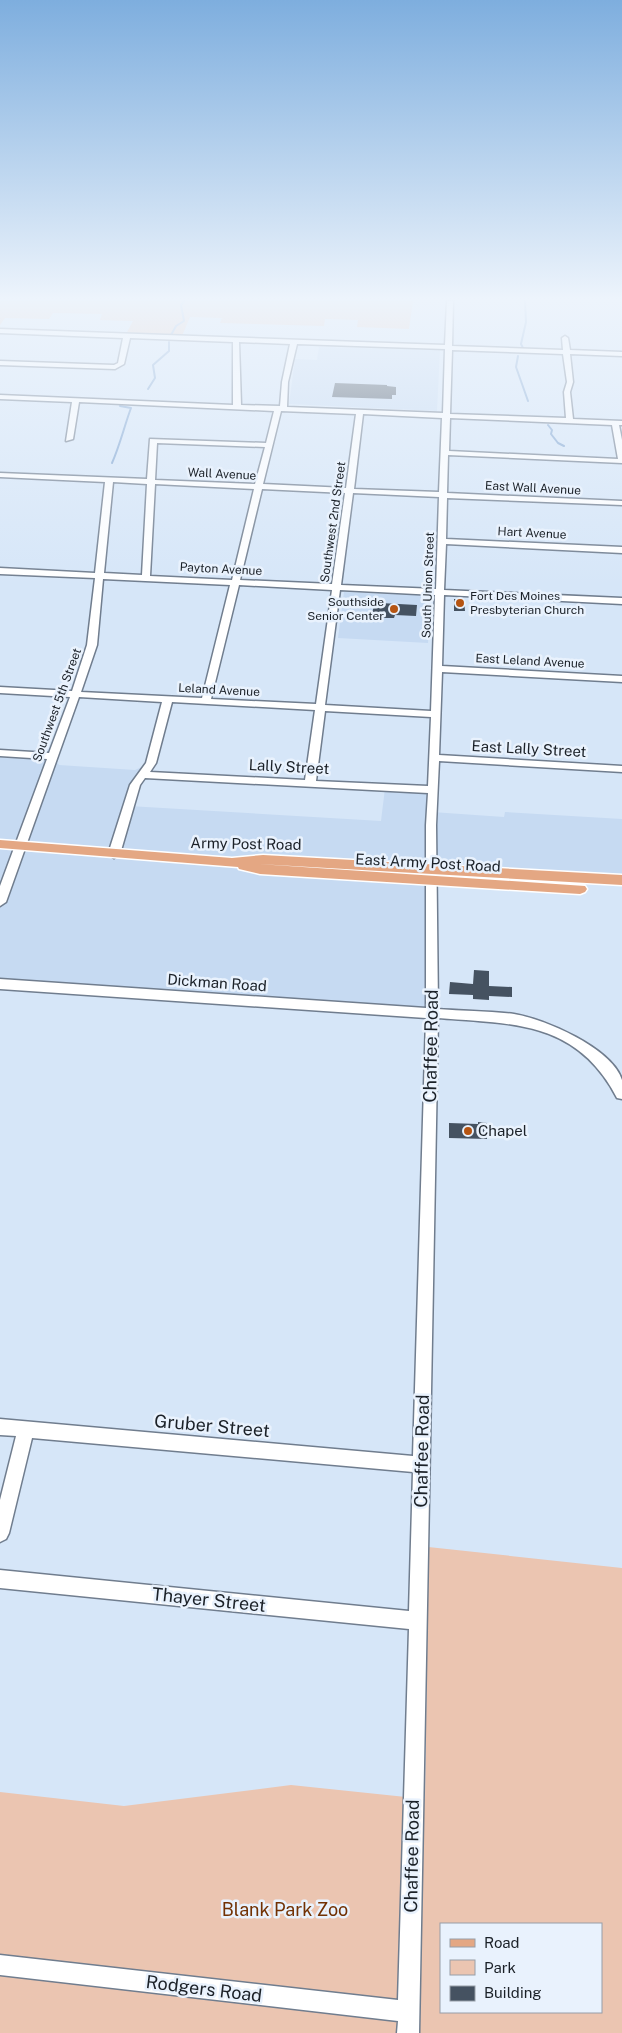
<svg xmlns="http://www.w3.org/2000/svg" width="622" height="2033" font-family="'Public Sans',sans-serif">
	<rect width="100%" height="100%" fill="#d6e6f8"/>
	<!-- built -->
	<g fill="#c6daf2">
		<polygon points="319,347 440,350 437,411 289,404 295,359 317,360"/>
		<polygon points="344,592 431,596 428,643 338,638"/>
		<polygon points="0,753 53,756 59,765 135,770 151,763 129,806 381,821 385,788 433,790 432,812 504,817 505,812 622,819 622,884 432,869 432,1014 0,984"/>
	</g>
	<!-- green -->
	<g fill="#ebc5b1" fill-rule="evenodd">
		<polygon points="0,301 413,301 409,329 357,327 358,320 325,319 324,326 220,323 222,318 190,317 182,336 126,334 133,321 100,320 102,314 53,313 49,319 5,318 0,325"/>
		<path d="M419,1546L622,1568V2033H0V1792L124,1806L291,1785L425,1799L427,1649L417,1621ZM441,1924H601V2012H441Z"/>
	</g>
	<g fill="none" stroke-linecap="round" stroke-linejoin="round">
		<!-- stream -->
		<g stroke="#7fa4d0" stroke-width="2">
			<polyline points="171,335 176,326 184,321 181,305 184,301"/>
			<polyline points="523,348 521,344 526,322 525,301"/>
			<polyline points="518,356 516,367 528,401"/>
			<polyline points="148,389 155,378 153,365 169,351 169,342"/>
			<polyline points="548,425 552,430 551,434 558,443 564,446"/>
			<path d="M112,463C120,445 124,427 131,408L120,406"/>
		</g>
	</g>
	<!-- building -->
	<g fill="#455261">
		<polygon points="335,383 387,385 387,386 396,387 396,395 392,395 392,399 332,397"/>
		<polygon points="454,599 464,599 465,611 454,611"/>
		<polygon points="380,603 417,605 416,616 395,615 394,618 382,618 382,615 372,613 374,606 379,606"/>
		<polygon points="474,970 489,971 489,986 512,987 512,997 489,996 489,1000 473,999 473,995 449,994 450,982 473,984"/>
		<polygon points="478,1122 487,1123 487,1139 449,1138 449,1123 478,1124"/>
	</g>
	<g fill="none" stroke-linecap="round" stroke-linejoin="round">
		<!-- minor casing -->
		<g stroke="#707d8e" stroke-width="3">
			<path id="minor" d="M447,301H453L452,346L563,350L562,338L565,336L568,338L570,350L622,352V356L570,354L573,382L570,392L573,419L622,421V425H619L622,440V463L448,455L447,493L622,501V505L447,498L446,539L622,547V553L446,544L444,590L622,598V604L444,595L442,666L622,676V682L442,672L439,755L622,766V772L439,761L436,825L438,1009C463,1011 489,1011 514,1014C545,1019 612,1048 622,1080C622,1086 622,1093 622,1099L617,1098C577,1021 514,1024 438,1018L419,2033H397L398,2021L0,1975V1955L398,2000L409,1629L0,1588V1570L409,1611L413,1472L32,1438L9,1533L6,1539L0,1542V1500L16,1436L0,1435V1419L413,1456L426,1018L0,989V979L426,1008V825L428,793L145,778L140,785L120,854L114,858L108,854L130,785L146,763L162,702L79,697L6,902L0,906V886L47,759L0,756V750L49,753L70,697L0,693V687L72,691L87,645L95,578L0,574V568L95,573L105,482L0,477V473L147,479L150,439L266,443L274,411L79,402L73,439L66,441L72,402L0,399V395L233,405V342L130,338L124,364L115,369L0,365V361L114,365L118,363L123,338L0,333V329L445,345ZM239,342L290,344L282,382L280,406L241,405ZM297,344L445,349L443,413L287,407L288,382ZM452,350L563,354L567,382L564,392L566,418L450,414ZM281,411L356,414L346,488L263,484ZM363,414L442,418L439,492L354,489ZM450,418L612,425L618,459L449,451ZM157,443L265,447L255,484L155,480ZM113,482L147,484L142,575L104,573ZM155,484L254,489L232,580L150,576ZM262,489L345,493L332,584L240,580ZM353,493L439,497L436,589L341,585ZM103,579L230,585L202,698L81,692L97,645ZM239,585L332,590L316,704L211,699ZM340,590L435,595L431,711L325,705ZM172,702L315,710L305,780L150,772L156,763ZM325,711L431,717L428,786L316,781Z"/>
		</g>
		<!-- major casing -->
		<g stroke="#fff" stroke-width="3">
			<polygon id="major" points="0,840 232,858 263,855 622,875 622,885 258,864 585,886 587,889 585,892 580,894 260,874 239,869 238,867 0,848"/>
		</g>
		<!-- minor -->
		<use href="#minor" fill="#fff" fill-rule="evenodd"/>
		<!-- major -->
		<use href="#major" fill="#e4a783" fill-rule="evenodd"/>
	</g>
	<!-- sky -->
	<linearGradient id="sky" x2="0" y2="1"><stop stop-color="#7eaede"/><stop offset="0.51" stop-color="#edf4fc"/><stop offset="1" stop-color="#edf4fc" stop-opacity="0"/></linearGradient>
	<rect width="622" height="586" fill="url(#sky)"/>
	<!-- markers -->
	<g fill="#b55412" stroke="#e9f2fd" stroke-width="2">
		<circle cx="460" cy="603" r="5"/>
		<circle cx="394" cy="609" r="5"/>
		<circle cx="468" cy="1131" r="5"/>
	</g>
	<g text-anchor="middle" stroke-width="5" stroke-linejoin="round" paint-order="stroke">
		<!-- far-street labels -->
		<g font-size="12" fill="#1b2128" stroke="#e9f2fd">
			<text transform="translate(222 474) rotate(3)" y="4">Wall Avenue</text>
			<text transform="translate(533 488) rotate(3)" y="4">East Wall Avenue</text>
			<text transform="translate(333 522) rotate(-82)" y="4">Southwest 2nd Street</text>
			<text transform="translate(532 533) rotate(3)" y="4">Hart Avenue</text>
			<text transform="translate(221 569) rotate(3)" y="4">Payton Avenue</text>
			<text transform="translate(428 585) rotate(-88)" y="4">South Union Street</text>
			<text transform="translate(530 661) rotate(3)" y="4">East Leland Avenue</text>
			<text transform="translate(219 690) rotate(3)" y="4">Leland Avenue</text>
			<text transform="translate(57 705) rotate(-70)" y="4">Southwest 5th Street</text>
		</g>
		<!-- far-poi labels -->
		<g font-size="12" fill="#1b2128" stroke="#e9f2fd" text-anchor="start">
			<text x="470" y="600">Fort Des Moines<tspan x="470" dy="14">Presbyterian Church</tspan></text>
			<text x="384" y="606" text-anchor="end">Southside<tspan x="384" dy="14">Senior Center</tspan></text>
		</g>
		<!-- street labels -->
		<g font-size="15" fill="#1b2128" stroke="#e9f2fd">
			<text transform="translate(529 749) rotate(3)" y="5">East Lally Street</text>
			<text transform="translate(289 767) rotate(3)" y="5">Lally Street</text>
			<text transform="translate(246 844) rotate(1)" y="5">Army Post Road</text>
			<text transform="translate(428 863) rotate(3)" y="5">East Army Post Road</text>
			<text transform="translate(217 983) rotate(4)" y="5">Dickman Road</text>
		</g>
		<!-- poi labels -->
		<g font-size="15" fill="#1b2128" stroke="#e9f2fd" text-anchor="start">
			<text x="478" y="1136">Chapel</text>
		</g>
		<!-- near-street labels -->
		<g font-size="18" fill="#1b2128" stroke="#e9f2fd">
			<text transform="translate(431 1046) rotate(-89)" y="6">Chaffee Road</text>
			<text transform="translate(212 1426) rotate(5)" y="6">Gruber Street</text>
			<text transform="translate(422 1451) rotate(-89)" y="6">Chaffee Road</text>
			<text transform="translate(209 1600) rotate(6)" y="6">Thayer Street</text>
			<text transform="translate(412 1856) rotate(-89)" y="6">Chaffee Road</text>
			<text transform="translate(204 1989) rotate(7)" y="6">Rodgers Road</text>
		</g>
		<!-- near-park labels -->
		<g font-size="18" fill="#723103" stroke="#e9f2fd">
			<text x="285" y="1916">Blank Park Zoo</text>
		</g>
	</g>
	<!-- legend -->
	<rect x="440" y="1923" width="162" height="90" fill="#e9f2fd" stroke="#979ea8"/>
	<rect x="450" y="1939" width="25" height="8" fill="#e4a783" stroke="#979ea8"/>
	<text x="484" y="1948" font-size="15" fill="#1b2128">Road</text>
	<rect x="450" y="1960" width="25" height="15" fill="#ebc5b1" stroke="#979ea8"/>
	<text x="484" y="1973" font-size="15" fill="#1b2128">Park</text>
	<rect x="450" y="1986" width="25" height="15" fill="#455261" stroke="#979ea8"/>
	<text x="484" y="1998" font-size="15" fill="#1b2128">Building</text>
</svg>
